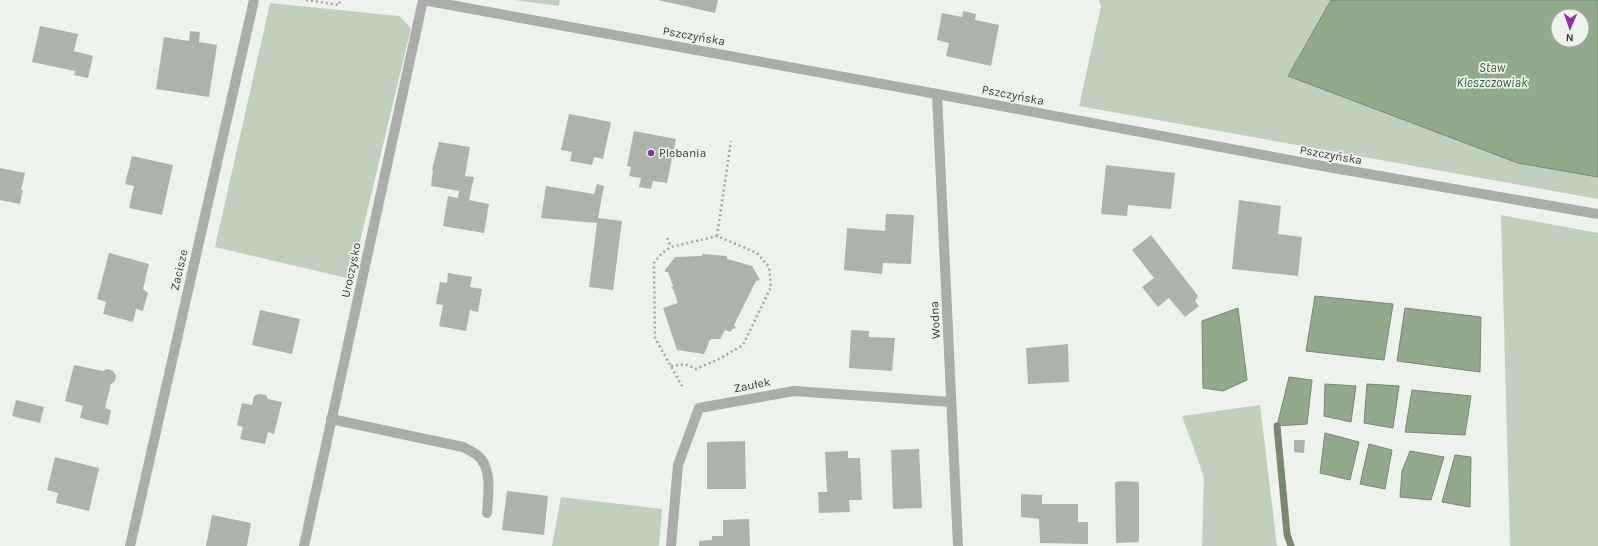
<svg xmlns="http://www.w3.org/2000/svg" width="1598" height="546" font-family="Karla,sans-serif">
	<rect width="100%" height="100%" fill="#edf3ec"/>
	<!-- green -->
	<g fill="#c1d0bc">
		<polygon points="515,0 560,0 559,6"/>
		<polygon points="1099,0 1331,0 1288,76 1518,163 1598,177 1598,199 1079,106 1101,6"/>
		<polygon points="270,3 399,16 411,28 351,279 215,247"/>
		<polygon points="1501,215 1598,233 1598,546 1510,546"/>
		<polygon points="1260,405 1277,546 1202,546 1204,477 1182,416"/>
		<polygon points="561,497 662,509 659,546 552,546"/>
	</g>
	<!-- water -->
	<g fill="#93a98c" stroke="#788873" fill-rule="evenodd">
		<path d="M1331,0H1598V177L1518,163L1288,76ZM1558,16H1582V40H1558Z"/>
		<polygon points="1315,296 1393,304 1384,360 1306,351"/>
		<polygon points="1238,308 1247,380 1223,391 1203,388 1202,321"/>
		<polygon points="1405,308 1481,317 1480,372 1397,361"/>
		<polygon points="1289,377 1312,380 1307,424 1277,426"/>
		<polygon points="1325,384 1356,386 1351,422 1324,416"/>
		<polygon points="1367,384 1399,386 1393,428 1364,423"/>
		<polygon points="1412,390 1471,396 1465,435 1405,432"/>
		<polygon points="1325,433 1359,442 1350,480 1320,473"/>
		<polygon points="1369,444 1392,450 1385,489 1360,484"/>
		<polygon points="1410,451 1444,457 1431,500 1400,497 1402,471"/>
		<polygon points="1455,455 1471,457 1470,507 1442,502"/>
	</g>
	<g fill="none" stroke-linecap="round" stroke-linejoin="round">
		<!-- stream -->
		<polyline stroke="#788873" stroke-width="7" points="1277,426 1287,534 1291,546"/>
	</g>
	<!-- building -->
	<g fill="#adb3ab">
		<polygon points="658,0 718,0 715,13"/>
		<polygon points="963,11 976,14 975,20 999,25 991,66 946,56 949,43 937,40 942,13 962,17"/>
		<polygon points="40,26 78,34 74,51 93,56 88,78 74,75 75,71 32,62"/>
		<polygon points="190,31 200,32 199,42 217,45 209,97 156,89 164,37 189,41"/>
		<polygon points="569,114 611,122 603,159 594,157 592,165 570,161 572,152 561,150"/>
		<polygon points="634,131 676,139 667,183 653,181 651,189 639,187 641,178 629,176 631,167 627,166"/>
		<polygon points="439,142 470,147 465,176 474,177 469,200 489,204 484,233 443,226 448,196 458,198 459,191 431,186 433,170 432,170"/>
		<polygon points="132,156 173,165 162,215 129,208 134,186 125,184"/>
		<polygon points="1106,165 1175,173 1171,209 1128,205 1127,216 1101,214"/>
		<polygon points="0,168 25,173 21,190 23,190 20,204 0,200"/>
		<polygon points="597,184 604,186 598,218 622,221 613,290 589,287 597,223 541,218 546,186 594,194"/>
		<polygon points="1239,200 1281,206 1278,234 1302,237 1298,276 1232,269"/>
		<polygon points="886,214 914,215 911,264 883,263 882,274 844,270 847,228 885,231"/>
		<polygon points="1151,235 1198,296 1195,301 1199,306 1185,317 1169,298 1158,307 1142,287 1154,278 1132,250"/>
		<polygon points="109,253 149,264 143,289 148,293 143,311 136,309 133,322 103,314 106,302 97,299"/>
		<polygon points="702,254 727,256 727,259 752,266 760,280 756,281 734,325 736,328 732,329 731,332 725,330 720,339 711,339 708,342 709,343 704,354 677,350 663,308 678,303 673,289 671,288 673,286 668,272 665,272 665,270 675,257 702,256"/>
		<polygon points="448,273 472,277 470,287 482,289 478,312 470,310 466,331 439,326 443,305 436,304 440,282 447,283"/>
		<polygon points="260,310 300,319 292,354 252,345"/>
		<polygon points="851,330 869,331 869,337 895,338 892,371 849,368"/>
		<polygon points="1068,344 1069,382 1028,384 1026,348"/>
		<polygon points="74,365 103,371 107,369 113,371 116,376 115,381 111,384 105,408 111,410 108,425 80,418 83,406 65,401"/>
		<polygon points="259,394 266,395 268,399 282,402 274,434 268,432 265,444 240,439 243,427 237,425 242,403 252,405 254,396"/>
		<polygon points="16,400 44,407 40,423 12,416"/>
		<polygon points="1294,440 1305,440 1304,453 1294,452"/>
		<polygon points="745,441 746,489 707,489 707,442"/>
		<polygon points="919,449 922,508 893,509 891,450"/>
		<polygon points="848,451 848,458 860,458 862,500 849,500 850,512 819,513 818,492 827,492 825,452"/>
		<polygon points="55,457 99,468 89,511 56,503 58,493 47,490"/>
		<polygon points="1122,481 1139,482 1139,542 1116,543 1115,482"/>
		<polygon points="507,491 548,496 544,535 502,530"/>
		<polygon points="1021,494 1042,495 1042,504 1078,504 1078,522 1088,522 1088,544 1040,543 1039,519 1021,517"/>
		<polygon points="212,515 251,523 247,546 206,546"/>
		<polygon points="749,519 750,546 699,546 699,541 712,540 712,536 723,536 723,520"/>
	</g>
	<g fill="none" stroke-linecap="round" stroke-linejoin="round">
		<!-- path -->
		<g stroke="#a3a8a2" stroke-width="2.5" stroke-dasharray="2 3" stroke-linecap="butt">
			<polyline points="306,0 339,5 340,0"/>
			<polyline points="717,236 731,141"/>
			<polyline points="667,238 671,247"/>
			<polyline points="671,366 685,364 696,369 719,359 743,345 771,287 769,267 757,253 717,236 671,247 662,253 654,263 655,338 682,386"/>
		</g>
		<!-- minor -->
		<g stroke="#aaadaa" stroke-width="10">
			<polyline points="423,0 937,94 1311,164 1598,214"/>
			<polyline points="937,94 958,546"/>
			<path d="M331,419L463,447C467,449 473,452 477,455C493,467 488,496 487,513"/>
			<polyline points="130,546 254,0"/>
			<polyline points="304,546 423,0"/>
			<polyline points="671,546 678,465 699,408 794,391 951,402"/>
		</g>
	</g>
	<!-- markers -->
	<circle fill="#8b34a1" stroke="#edf3ec" stroke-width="1.5" cx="651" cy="153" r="4"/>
	<g text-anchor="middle" stroke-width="3.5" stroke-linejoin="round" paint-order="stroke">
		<!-- street labels -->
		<g font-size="12" fill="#3a3c39" stroke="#edf3ec">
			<text transform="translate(694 36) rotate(10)" y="4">Pszczyńska</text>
			<text transform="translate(1013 95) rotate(11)" y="4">Pszczyńska</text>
			<text transform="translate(1331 155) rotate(10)" y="4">Pszczyńska</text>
			<text transform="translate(179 270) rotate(-77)" y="4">Zacisze</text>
			<text transform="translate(351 270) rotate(-78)" y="4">Uroczysko</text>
			<text transform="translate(935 320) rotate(-93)" y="4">Wodna</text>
			<text transform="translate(752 385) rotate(-11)" y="4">Zaułek</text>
		</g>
		<!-- poi labels -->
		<g font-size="12" fill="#3a3c39" stroke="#edf3ec" text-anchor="start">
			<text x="659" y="157">Plebania</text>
		</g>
		<!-- water labels -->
		<g font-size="13" font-style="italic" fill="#3f6135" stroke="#edf3ec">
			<text x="1492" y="72">Staw<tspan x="1492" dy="15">Kleszczowiak</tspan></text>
		</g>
	</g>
	<!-- north arrow -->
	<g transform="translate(1570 28) rotate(182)"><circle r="19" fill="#edf3ec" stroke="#a5aaa4"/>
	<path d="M0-3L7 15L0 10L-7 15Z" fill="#8b34a1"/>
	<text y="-6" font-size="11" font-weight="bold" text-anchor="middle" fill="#3a3c39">N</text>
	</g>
</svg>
